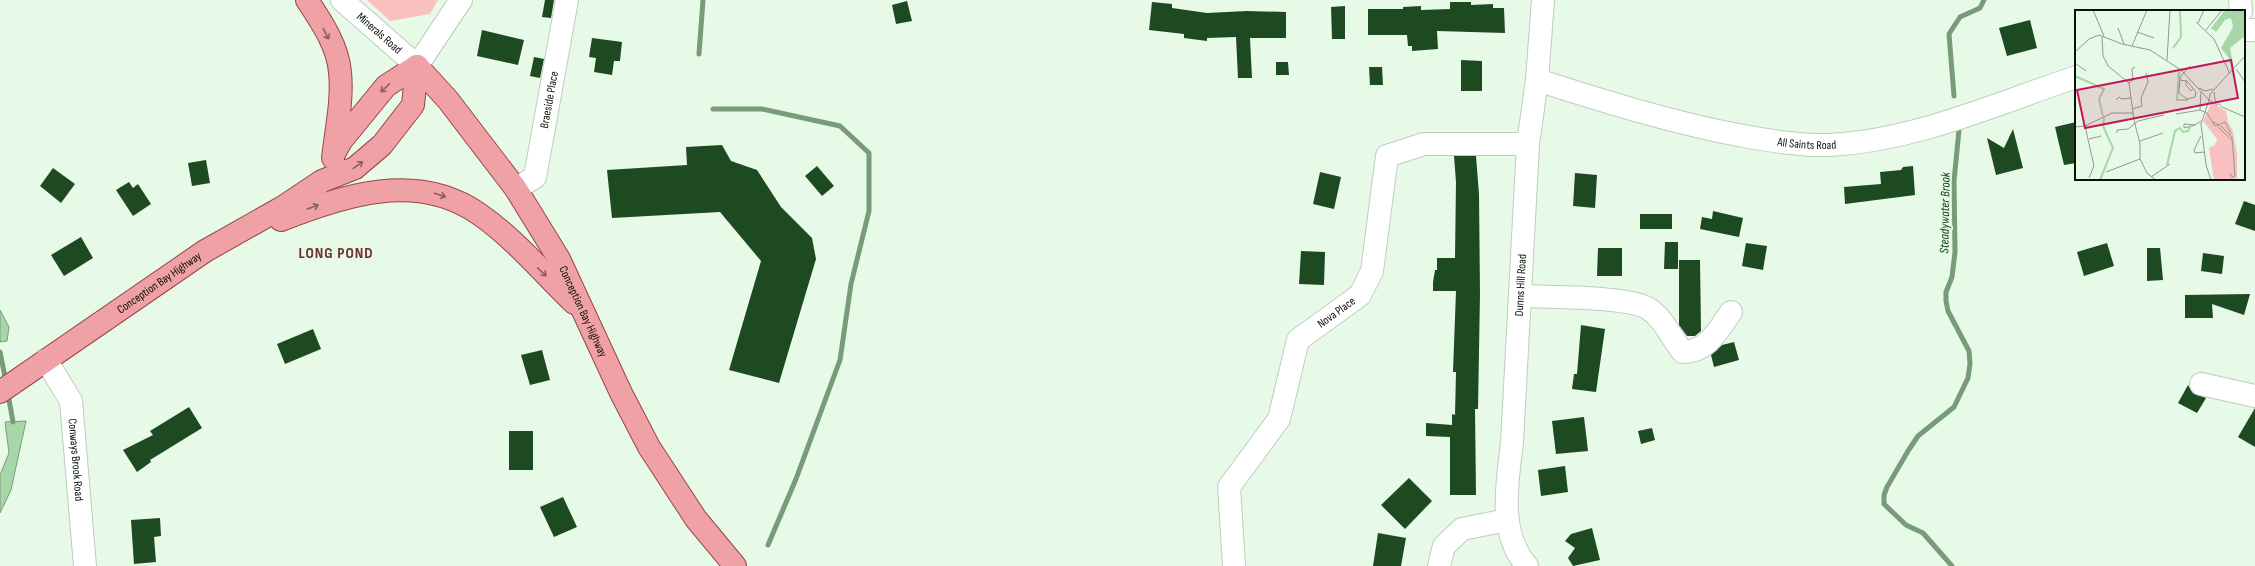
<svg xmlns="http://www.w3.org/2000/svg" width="2255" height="566" font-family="'Sofia Sans Condensed',sans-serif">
	<rect width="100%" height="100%" fill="#e7f9e7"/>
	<!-- green -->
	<polygon fill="#f8c1c0" points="367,0 438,0 430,14 390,21"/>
	<!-- water -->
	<g fill="#a7d7a9" stroke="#789c7a">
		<polygon points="0,310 9,327 7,341 0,342"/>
		<polygon points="26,421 11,490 0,513 0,475 9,453 5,422"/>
	</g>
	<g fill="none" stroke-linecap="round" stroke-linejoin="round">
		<!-- stream -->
		<g stroke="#789c7a" stroke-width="5">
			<polyline points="699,54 703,0"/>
			<polyline points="1954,96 1949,34 1960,17 1980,8 1984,0"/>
			<polyline points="713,109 762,109 840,126 869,153 869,211 851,284 840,360 796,479 768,545"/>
			<polyline points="0,352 6,382"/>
			<polyline points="8,394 13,422"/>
			<polyline points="1952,566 1923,533 1906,525 1884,504 1884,495 1887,487 1908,451 1918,436 1954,407 1968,378 1970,364 1969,351 1948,311 1946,301 1946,292 1952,277 1955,252 1954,181 1959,130"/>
		</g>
	</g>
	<!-- building -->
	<g fill="#1e4a22">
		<polygon points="545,0 554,0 551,18 542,17"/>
		<polygon points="907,1 912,21 896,24 892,5"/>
		<polygon points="1152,2 1172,4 1172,8 1207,13 1247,11 1286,12 1286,38 1250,38 1252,78 1238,78 1236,37 1207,38 1207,41 1184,38 1184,34 1149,30"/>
		<polygon points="1450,2 1471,2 1471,5 1493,4 1493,8 1504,8 1505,33 1437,31 1438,49 1412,51 1412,46 1408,46 1407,35 1368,35 1368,9 1403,9 1403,7 1421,6 1421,10 1450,9"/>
		<polygon points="1345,6 1345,39 1332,39 1331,7"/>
		<polygon points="2030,20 2037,48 2007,56 1999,28"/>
		<polygon points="482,30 524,40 518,65 477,56"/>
		<polygon points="592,38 622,42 620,61 614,61 612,75 594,72 596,58 589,57"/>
		<polygon points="534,57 544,59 540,78 530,76"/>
		<polygon points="1461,60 1482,61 1482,91 1461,91"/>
		<polygon points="1276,62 1288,62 1289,75 1276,75"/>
		<polygon points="1369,67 1382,67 1383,85 1370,85"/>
		<polygon points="2076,122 2076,163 2064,165 2055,127"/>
		<polygon points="2013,129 2023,168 1996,175 1987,138 2004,148"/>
		<polygon points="722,145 731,161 757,170 781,207 812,238 816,259 779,383 729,370 761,261 720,212 612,218 607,170 687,165 686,147"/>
		<polygon points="1454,156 1476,156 1479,194 1480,293 1478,409 1475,409 1476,495 1450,495 1450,437 1426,436 1426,423 1452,425 1452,414 1455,415 1456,372 1453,372 1456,291 1433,291 1433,282 1435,270 1437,270 1437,258 1455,258 1456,182"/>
		<polygon points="206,160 210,183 192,186 188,163"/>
		<polygon points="817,166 834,186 822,196 805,176"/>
		<polygon points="1913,166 1915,195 1845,204 1844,187 1881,184 1880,172 1901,170 1903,167"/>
		<polygon points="53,168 75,184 61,203 40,186"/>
		<polygon points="1320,172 1341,177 1334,209 1313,204"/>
		<polygon points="1575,173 1597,175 1595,208 1573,206"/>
		<polygon points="129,182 133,188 138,184 151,204 133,216 116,190"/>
		<polygon points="2244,201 2255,205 2255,231 2235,224"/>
		<polygon points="1713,211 1743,218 1739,237 1700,229 1702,217 1712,219"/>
		<rect x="1640" y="214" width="32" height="15"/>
		<polygon points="81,237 93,258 64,276 51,255"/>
		<polygon points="1665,242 1678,242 1678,269 1664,269"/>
		<polygon points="1746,243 1767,246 1763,270 1742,266"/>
		<polygon points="2107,243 2114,266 2084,276 2077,252"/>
		<polygon points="1598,248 1622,248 1622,276 1597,276"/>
		<polygon points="2147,248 2160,248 2163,280 2147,281"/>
		<polygon points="1301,251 1325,252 1324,285 1299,284"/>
		<polygon points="2203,253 2224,256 2222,274 2201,271"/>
		<polygon points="1679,260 1700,260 1701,331 1695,336 1687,336 1679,325"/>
		<polygon points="2250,294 2244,315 2212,304 2213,318 2185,318 2185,295"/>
		<polygon points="1581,325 1605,329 1596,392 1572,389 1574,374 1577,374"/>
		<polygon points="313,329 321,349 285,364 277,344"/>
		<polygon points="1734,342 1739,360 1714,367 1711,355 1722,345"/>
		<polygon points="542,350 550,380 530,385 521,355"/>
		<polygon points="2188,385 2193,393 2206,398 2197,413 2178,403"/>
		<polygon points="189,407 202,428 150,460 151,462 137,472 123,450 153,435 150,431"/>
		<polygon points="2255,408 2255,447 2238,437"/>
		<polygon points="1584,417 1588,451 1556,454 1552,421"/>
		<polygon points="1652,428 1655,440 1641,444 1638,431"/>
		<rect x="509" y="431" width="24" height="39"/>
		<polygon points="1565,466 1568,492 1541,496 1538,470"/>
		<polygon points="1409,478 1432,501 1405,529 1381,505"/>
		<polygon points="563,497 577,527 554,537 540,507"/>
		<polygon points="160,518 161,536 154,537 156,562 134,564 131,520"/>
		<polygon points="1592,528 1600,560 1573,566 1568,558 1575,548 1565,541 1571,534"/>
		<polygon points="1378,533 1406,538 1401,566 1373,566"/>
	</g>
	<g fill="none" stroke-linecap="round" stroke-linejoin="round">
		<!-- minor casing -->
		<g stroke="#becebe" stroke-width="24">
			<g id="minor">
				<path id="s1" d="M342,0L417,66L461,0"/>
				<polyline points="2240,0 2241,11"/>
				<polyline points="2244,30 2255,30"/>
				<path id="s2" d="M1537,80C1603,101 1670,122 1738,135C1767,140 1799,146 1828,145C1914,141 1996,104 2076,77"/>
				<path id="s3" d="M516,189L535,177L567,0"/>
				<path d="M1521,296C1547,297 1631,296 1649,309C1665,320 1671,338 1683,352C1708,352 1718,330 1731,312"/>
				<path id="s4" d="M46,360L71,401L85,566"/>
				<polyline points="2201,384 2255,396"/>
				<path id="s5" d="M1234,566L1229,487L1279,419L1298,340L1360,295L1372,271L1387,156L1424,144H1528"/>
				<polyline points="1439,566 1444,546 1462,529 1507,520"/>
				<path id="s6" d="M1527,566C1498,533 1507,483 1512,443L1528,144L1537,80L1543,0"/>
			</g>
		</g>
		<!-- major casing -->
		<g stroke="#994649" stroke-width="24">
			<g id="major">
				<path d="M307,0C321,21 338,46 340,72C343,100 336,130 333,158"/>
				<path id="s7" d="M417,66L448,100L516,189L559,259L621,393L649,447L696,519L735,566"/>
				<polyline points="335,152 341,141 386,86 417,66"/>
				<path d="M281,220C344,195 417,171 479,214C514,238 543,273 574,303"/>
				<path id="s8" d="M0,392L205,251L283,207L322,181L355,168L382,145L413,105L417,66"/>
			</g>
		</g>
		<!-- minor -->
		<use href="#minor" stroke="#fff" stroke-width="22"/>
		<!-- major -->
		<use href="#major" stroke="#efa1a6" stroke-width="22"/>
	</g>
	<!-- one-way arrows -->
	<defs><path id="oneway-shaft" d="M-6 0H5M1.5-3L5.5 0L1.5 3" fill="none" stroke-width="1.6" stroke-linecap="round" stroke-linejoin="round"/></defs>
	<g stroke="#886060">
		<use href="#oneway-shaft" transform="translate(326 34) rotate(63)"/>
		<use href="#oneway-shaft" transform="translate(385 88) rotate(136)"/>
		<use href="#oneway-shaft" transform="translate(358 165) rotate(-36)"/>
		<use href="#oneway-shaft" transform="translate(440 195) rotate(18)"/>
		<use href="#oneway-shaft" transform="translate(313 207) rotate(-20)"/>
		<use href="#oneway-shaft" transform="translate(542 272) rotate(44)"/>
	</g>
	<g text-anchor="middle" stroke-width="4" stroke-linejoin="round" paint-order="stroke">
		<!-- street labels -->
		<g font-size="12" fill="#0b110b" stroke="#e7f9e7">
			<text dy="4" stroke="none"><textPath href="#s1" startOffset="50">Minerals Road</textPath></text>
			<text dy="4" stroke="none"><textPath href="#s3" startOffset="101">Braeside Place</textPath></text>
			<text dy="4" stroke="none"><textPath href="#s2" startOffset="278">All Saints Road</textPath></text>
			<text dy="4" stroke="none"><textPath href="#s8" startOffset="193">Conception Bay Highway</textPath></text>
			<text dy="4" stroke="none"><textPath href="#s6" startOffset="286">Dunns Hill Road</textPath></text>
			<text dy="4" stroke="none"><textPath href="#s7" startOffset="298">Conception Bay Highway</textPath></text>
			<text dy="4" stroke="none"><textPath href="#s5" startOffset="292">Nova Place</textPath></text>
			<text dy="4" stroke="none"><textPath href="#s4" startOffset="107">Conways Brook Road</textPath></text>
		</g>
		<!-- water labels -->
		<g font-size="13" font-style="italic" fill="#083d11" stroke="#e7f9e7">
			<text transform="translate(1944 213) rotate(-89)" y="5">Steadywater Brook</text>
		</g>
		<!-- district labels -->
		<g font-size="16" font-weight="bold" letter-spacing="1" fill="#732d30" stroke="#e7f9e7">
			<text x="336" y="258">LONG POND</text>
		</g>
	</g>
	<!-- overview -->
	<g transform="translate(2075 10)">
		<rect width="170" height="170" fill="#e7f9e7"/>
		<path d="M137,92L151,101L153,112L158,121L162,144V170H139L134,138L140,135L142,129L128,111Z" fill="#f8c1c0"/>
		<path d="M150,0H170V26L155,38L158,54L156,60L157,52L146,38L158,17L157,11L155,8L150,10L141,22L136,18Z" fill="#a7d7a9"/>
		<path fill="none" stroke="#a7d7a9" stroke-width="2" d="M98,38L106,27L105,0M104,62L102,90H113M0,66L29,79L24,89L28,106M92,155L100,121L105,118L108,122L113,121L115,117M25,170L38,138L28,116L29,108"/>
		<path fill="none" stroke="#8f9c8f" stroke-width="1" d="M18,0L29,26M121,12L139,29L155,64M123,13L129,0M43,18L49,34M131,20L147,0M62,22L79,28M27,26L28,46L33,56L54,73L59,110L65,134V149L72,163L81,170M57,36L72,0M0,42L14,29L24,25L47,34L75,40L106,60L134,90M92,50L95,0M0,53L11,61M161,59L170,72M105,70L112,71L121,82L120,87L112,89L104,83V81L105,70V68L106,66L115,56M111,71V75L116,81L118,79M54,73L58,70L57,59L60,57M124,78L130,81L138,79M139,82L140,90L147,97M41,90L44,87L47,89L56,88M134,90L135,84L170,46M147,97L170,107M57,99L67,96L66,88L73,72L71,63M125,100L126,82M101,104L125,100L132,103L140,116L144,115L138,112M144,114L157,127L160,166L157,167L155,163M145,114L150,112L156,124M120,115L109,118V114L120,115L126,111M10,116L19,156L14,168M0,117L10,116L37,103H58M143,117L157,130M42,123V120L53,119L63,111L89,105M126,126L119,140L120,143L129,142M14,129L26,126M65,131L88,123M31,162L65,149M76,167L95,154M136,170L131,155L126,114L134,90L143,95"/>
		<path fill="#c2185b" fill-opacity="0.15" stroke="#c2185b" stroke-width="2" d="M156,50L163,88L10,118L2,80Z"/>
		<rect width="170" height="170" fill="none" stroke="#0b110b" stroke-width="2"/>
	</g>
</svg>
